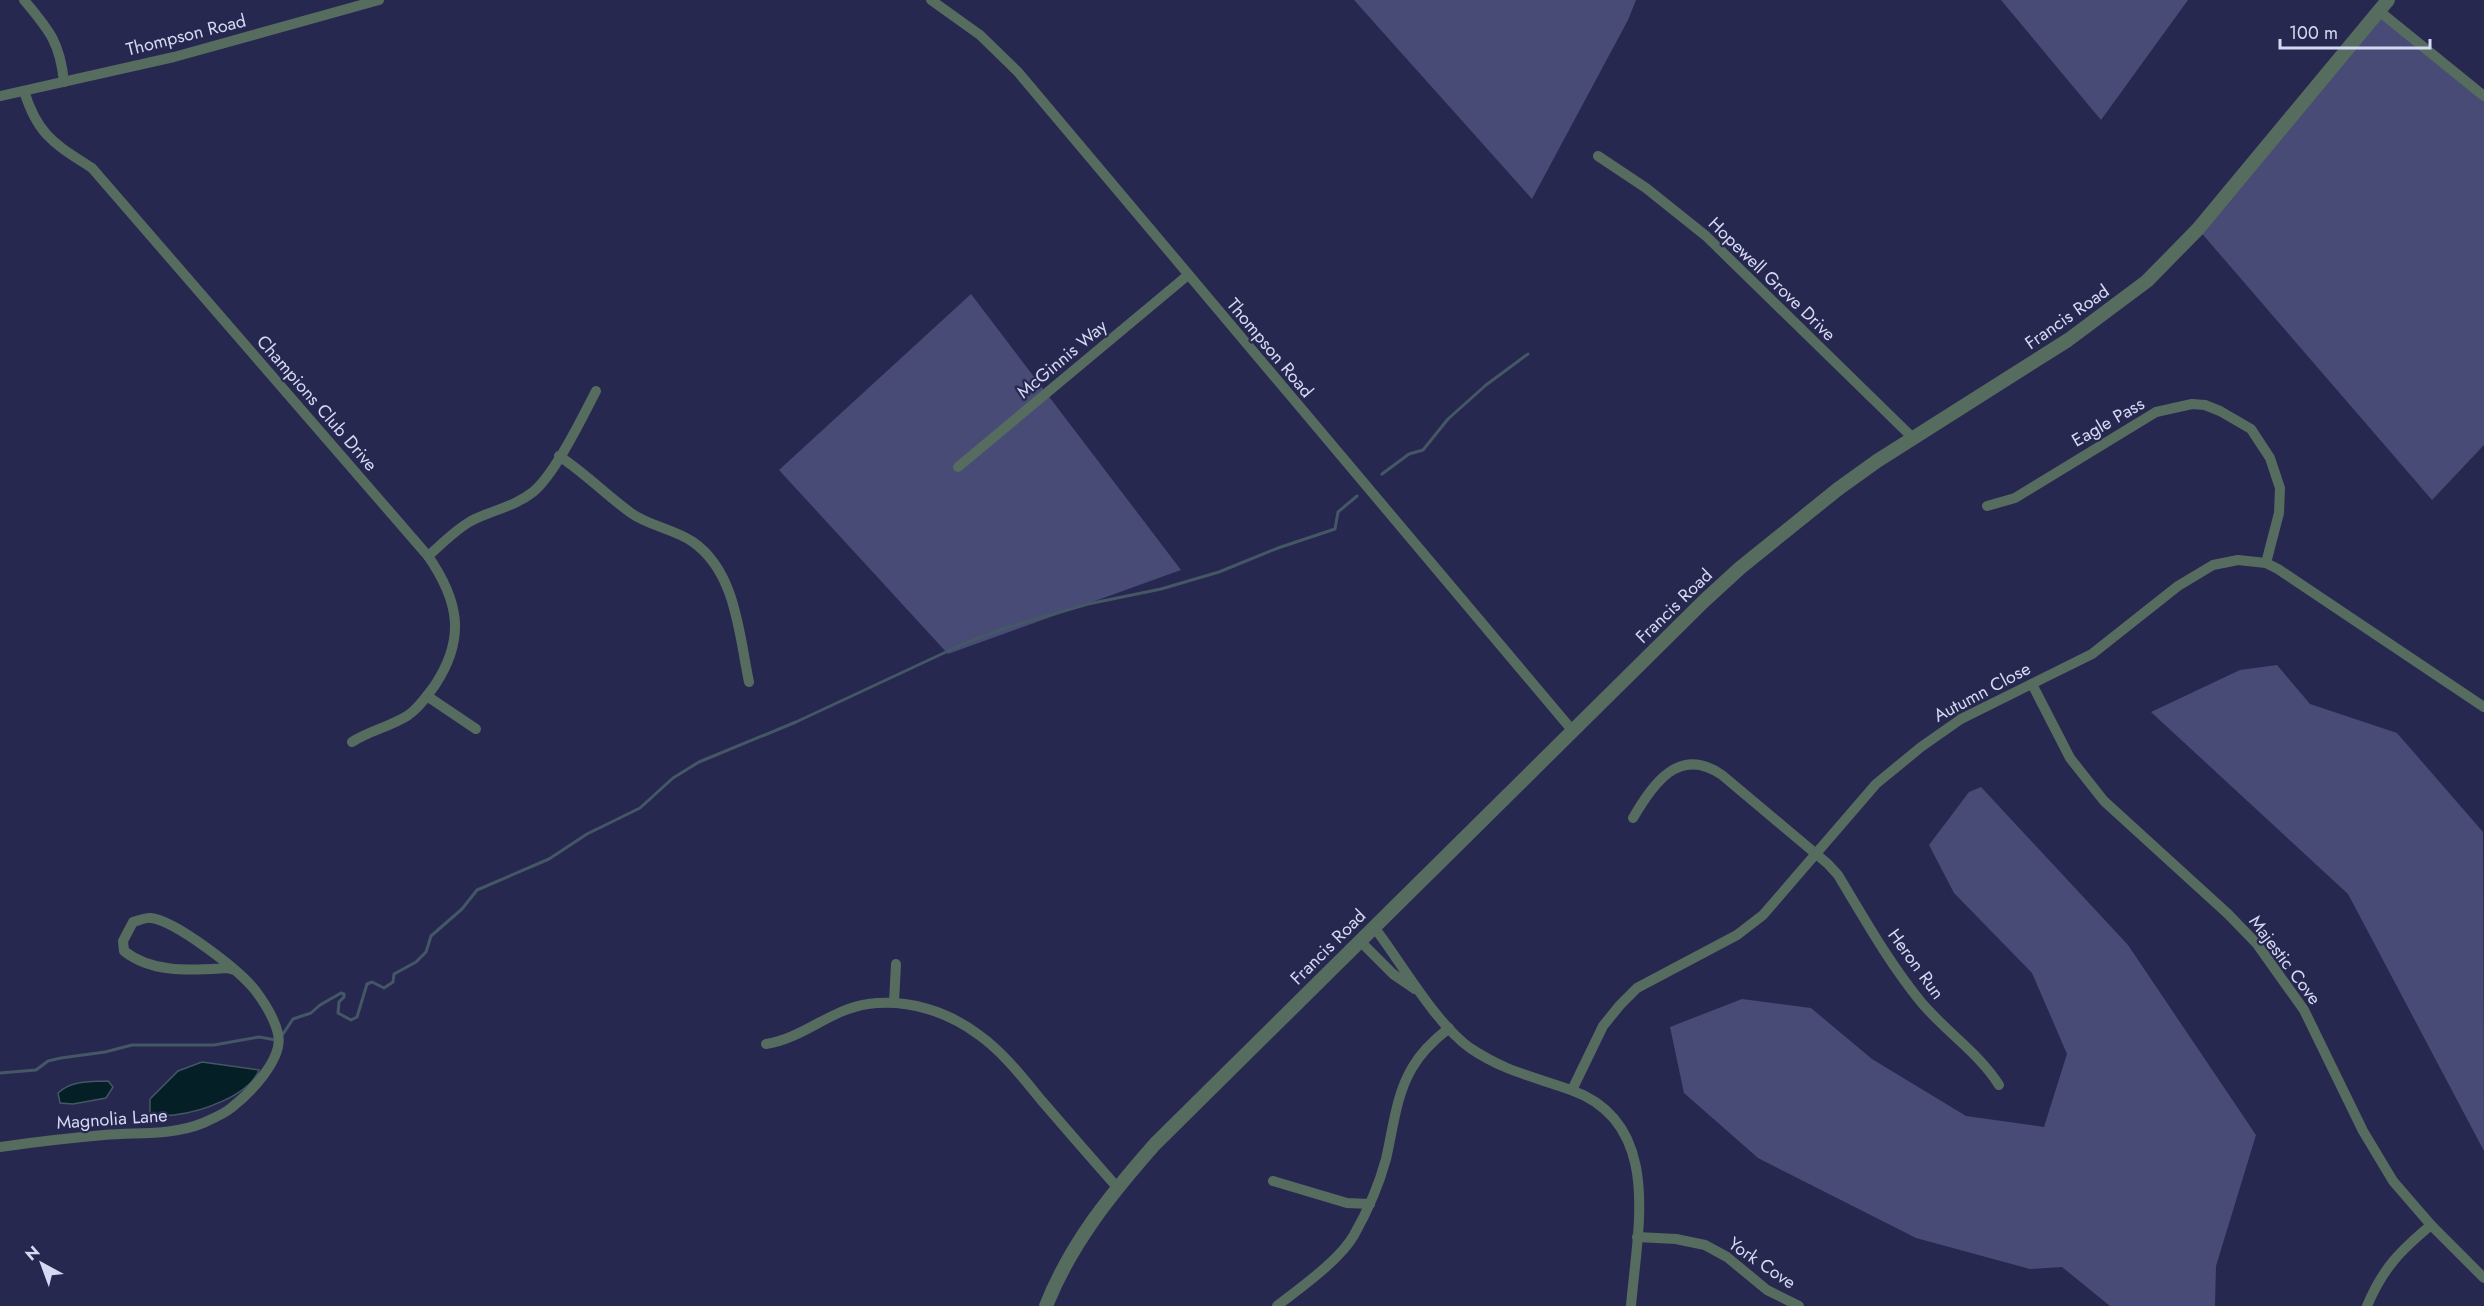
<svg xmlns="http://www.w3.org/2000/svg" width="2484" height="1306" font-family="Jost,sans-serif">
	<rect width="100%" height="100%" fill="#272850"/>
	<!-- green -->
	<g fill="#484b75">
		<polygon points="1354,0 1636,0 1628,20 1532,199"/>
		<polygon points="2001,0 2188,0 2101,120"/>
		<polygon points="2379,11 2484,99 2484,445 2432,500 2198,229"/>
		<polygon points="971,294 1181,570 948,654 779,470"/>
		<polygon points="2277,665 2310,704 2397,733 2483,832 2484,1151 2348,894 2151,712 2240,670"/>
		<polygon points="1981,787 2128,945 2256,1135 2216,1266 2215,1306 2110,1306 2062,1267 2030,1269 1916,1238 1758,1158 1684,1093 1670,1027 1742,999 1811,1008 1872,1059 1966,1116 2044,1127 2067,1054 2032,973 1954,893 1929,845 1969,792"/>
	</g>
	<!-- water -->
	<g fill="#051f26" stroke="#435764" stroke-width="1.5">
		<path d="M202,1062L259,1070C249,1096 200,1112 174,1115C166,1116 158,1114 150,1113V1099L178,1071Z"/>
		<path d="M108,1081L113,1087L106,1098L73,1104L60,1103L58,1093C72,1080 90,1082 108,1081Z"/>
	</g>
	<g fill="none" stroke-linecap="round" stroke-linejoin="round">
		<!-- stream -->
		<g stroke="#435764" stroke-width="3">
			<polyline points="1382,474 1409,454 1423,450 1448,419 1486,385 1528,354"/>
			<polyline points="283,1034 293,1019 311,1013 320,1005 341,993 344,994 344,997 339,1002 338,1013 351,1020 357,1017 367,984 372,982 384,988 393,982 394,974 416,962 426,952 431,936 462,909 477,890 549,859 587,834 640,808 673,778 699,762 796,722 961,645 1002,629 1088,604 1161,589 1219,572 1278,548 1335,529 1338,512 1357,496"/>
			<polyline points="0,1073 36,1070 48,1061 61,1058 105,1052 132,1045 214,1045 259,1037 276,1040"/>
		</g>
		<!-- minor -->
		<g stroke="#566c5f" stroke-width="10">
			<path d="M24,0C49,30 60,42 64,82"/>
			<polyline points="931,0 980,35 1018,72 1572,730"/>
			<polyline points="2379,11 2484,96"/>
			<path d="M24,91C38,136 55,144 92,168L428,556C459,601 466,638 435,685C427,696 418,709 407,716C389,727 369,731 352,742"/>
			<polyline points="0,96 174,57 379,0"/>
			<polyline points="1598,156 1646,188 1706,236 1913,438"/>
			<path d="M559,456C585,473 606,495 631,513C649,526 674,529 693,542C736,572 739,634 749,682"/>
			<polyline points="958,467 1188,275"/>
			<polyline points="1987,506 2015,498 2156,412 2192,404 2205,405 2220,411 2251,429 2270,458 2280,488 2279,513 2266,563"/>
			<path d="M428,556C442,544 455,530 471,521C492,510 514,507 533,492C555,474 582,418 596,391"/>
			<polyline points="2032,684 2070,758 2104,801 2228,914 2257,944 2304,1010 2363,1131 2393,1181 2431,1225 2484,1278"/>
			<polyline points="427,696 476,729"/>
			<path d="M1633,818C1653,784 1679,745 1722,775L1828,864L1838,875C1864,918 1889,963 1921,1002C1945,1031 1978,1052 1999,1085"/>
			<path d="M1374,927C1401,962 1435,1023 1470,1048C1506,1072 1532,1076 1571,1090C1664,1123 1637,1230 1631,1306"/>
			<polyline points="1360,941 1393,974 1415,989"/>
			<polyline points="894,1002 896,964"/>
			<path d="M766,1044C802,1039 831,1009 868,1004C908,999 947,1011 979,1035C1003,1052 1023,1078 1042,1101C1067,1130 1092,1159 1117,1187"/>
			<polyline points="1572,1090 1603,1026 1620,1005 1637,988 1737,935 1763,915 1876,784 1921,747 1961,719 2092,654 2178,586 2213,565 2238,560 2266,563 2278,569 2484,707"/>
			<path d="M0,1147C35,1142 69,1138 104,1135C138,1132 171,1136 203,1123C212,1119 224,1114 231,1108C249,1094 284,1059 278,1034C275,1020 264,1002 255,990C239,970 176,921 151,918C146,917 138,921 133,922L123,941L124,951C153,974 192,970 227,968L234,970"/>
			<polyline points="1273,1181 1347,1203 1370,1204"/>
			<polyline points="1637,1237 1676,1239 1705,1245 1727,1257 1767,1290 1799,1306"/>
			<path d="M1277,1306C1300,1288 1340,1260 1354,1235C1367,1212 1379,1185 1386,1159C1393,1129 1396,1095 1412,1068C1421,1052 1435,1039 1449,1028"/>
			<path d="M2367,1306C2383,1268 2400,1251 2431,1225"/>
		</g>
		<!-- tertiary -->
		<path stroke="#566c5f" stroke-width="14" d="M1046,1306C1071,1243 1111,1194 1155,1144L1704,601L1740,568L1838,489L1877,461L2068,340L2147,281L2198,229L2388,0"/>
	</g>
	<g text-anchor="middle" stroke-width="4.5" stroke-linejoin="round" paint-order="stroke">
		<!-- street labels -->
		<g font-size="18" fill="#d5d9f3" stroke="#272850">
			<text transform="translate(186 35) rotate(-14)" y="6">Thompson Road</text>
			<text transform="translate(1772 279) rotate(44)" y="6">Hopewell Grove Drive</text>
			<text transform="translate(2067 317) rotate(-35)" y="6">Francis Road</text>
			<text transform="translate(1270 348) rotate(50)" y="6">Thompson Road</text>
			<text transform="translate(1062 359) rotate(-40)" y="6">McGinnis Way</text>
			<text transform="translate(317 403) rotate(49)" y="6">Champions Club Drive</text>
			<text transform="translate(2108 422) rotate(-30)" y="6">Eagle Pass</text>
			<text transform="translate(1674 606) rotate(-44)" y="6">Francis Road</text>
			<text transform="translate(1982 692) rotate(-28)" y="6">Autumn Close</text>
			<text transform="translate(1328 947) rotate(-45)" y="6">Francis Road</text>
			<text transform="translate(2285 960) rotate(53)" y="6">Majestic Cove</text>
			<text transform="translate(1916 964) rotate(54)" y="6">Heron Run</text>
			<text transform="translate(112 1119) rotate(-4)" y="6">Magnolia Lane</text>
			<text transform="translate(1762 1263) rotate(34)" y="6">York Cove</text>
		</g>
	</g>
	<!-- north arrow -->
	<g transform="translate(42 1264) rotate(319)" stroke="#272850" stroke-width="4.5" paint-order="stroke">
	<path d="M0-4.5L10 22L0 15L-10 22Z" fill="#d5d9f3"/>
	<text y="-9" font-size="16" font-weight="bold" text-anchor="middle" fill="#d5d9f3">N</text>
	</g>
	<!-- scale -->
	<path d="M2280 39v9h150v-9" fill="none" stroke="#d5d9f3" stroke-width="3"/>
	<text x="2289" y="39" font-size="18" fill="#d5d9f3" stroke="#272850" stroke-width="4.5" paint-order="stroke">100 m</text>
</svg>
